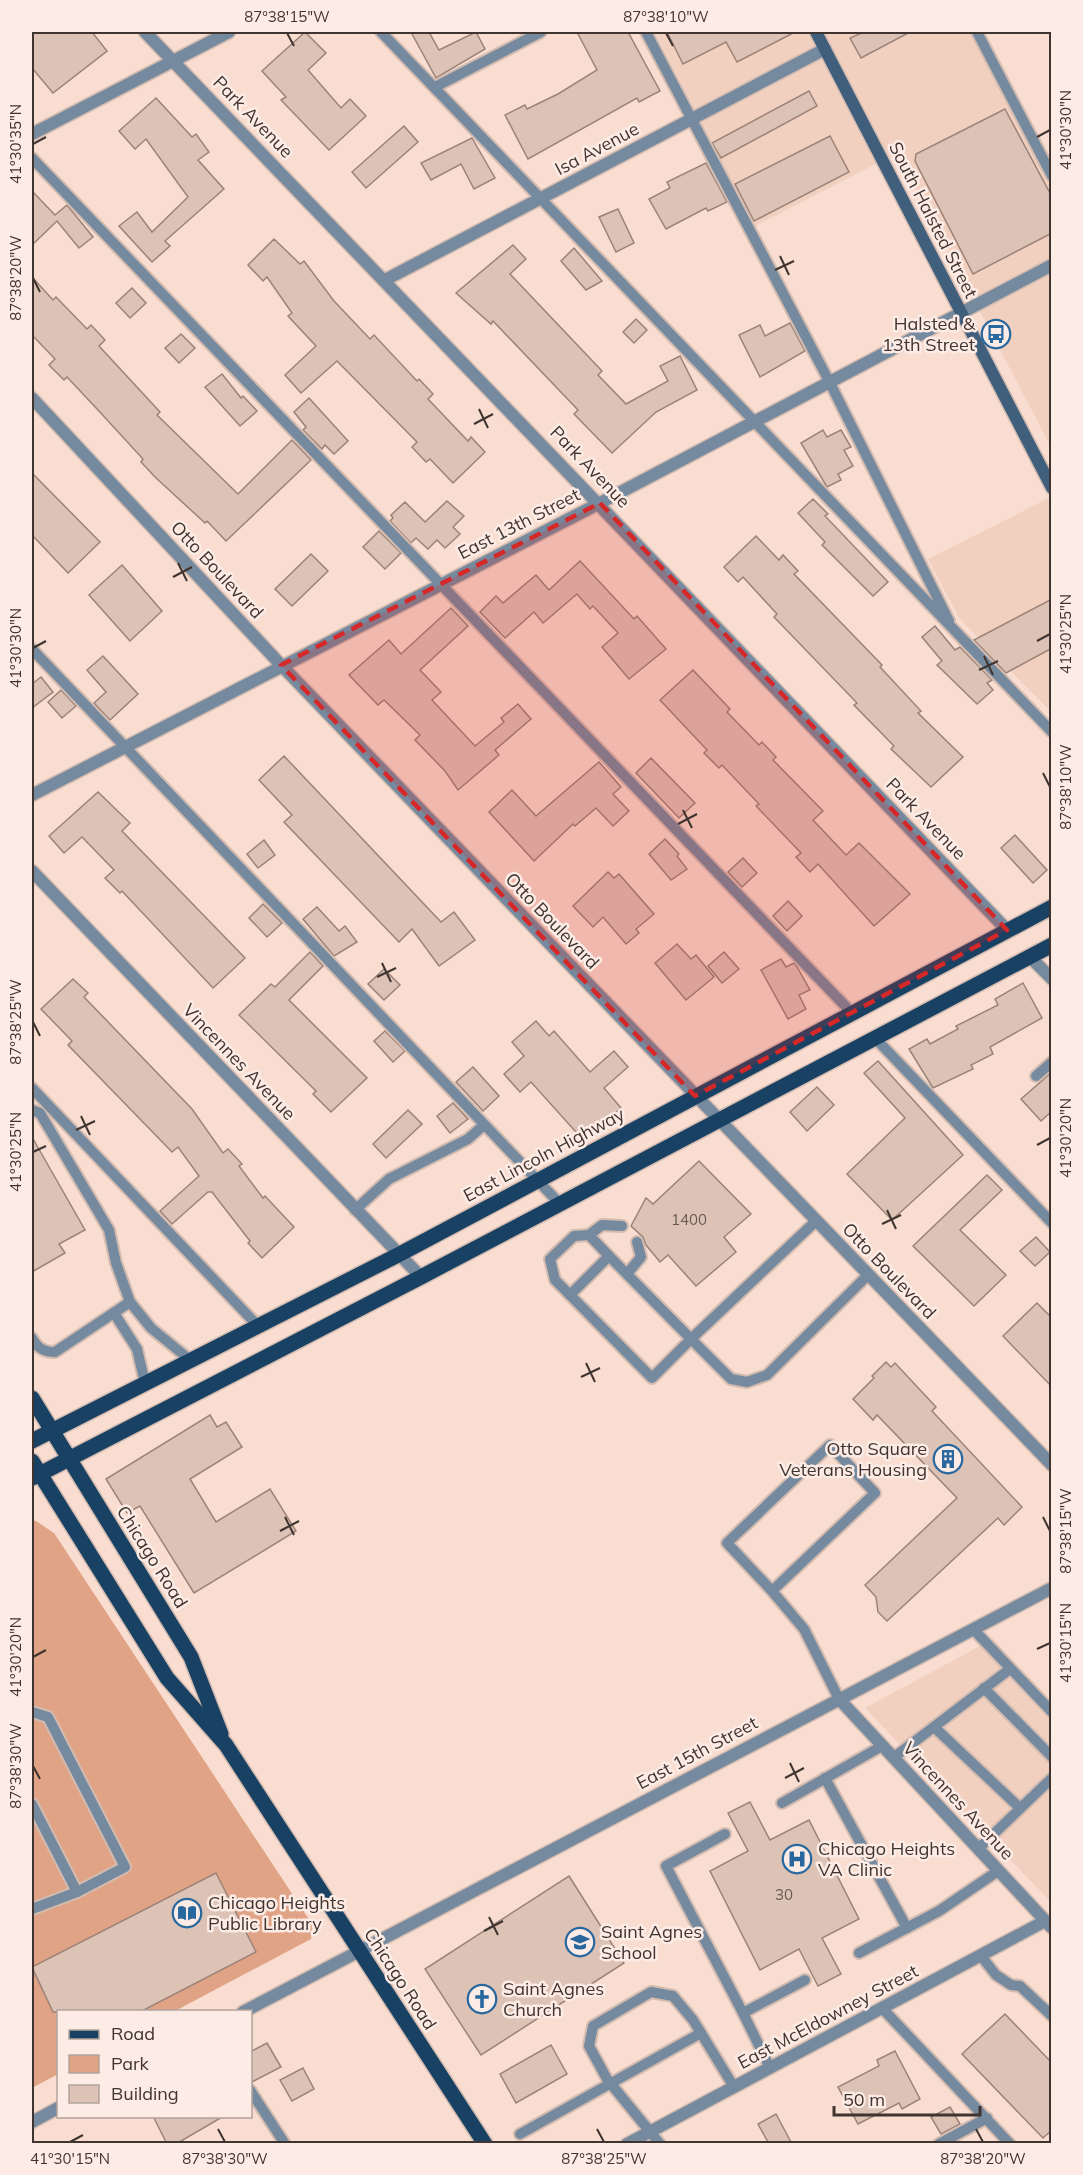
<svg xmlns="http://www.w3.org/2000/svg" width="1083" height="2175" font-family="Mulish,sans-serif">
	<rect width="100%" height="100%" fill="#f8ddd0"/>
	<!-- built -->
	<g fill="#f2d0c0">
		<polygon points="655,32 974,32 1051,179 1051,447 897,153 755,226"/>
		<polygon points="1051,497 1051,712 959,618 928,559"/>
		<polygon points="993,1639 1051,1702 1051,1902 865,1708"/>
	</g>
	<!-- green -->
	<polygon fill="#e1a385" points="32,1520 36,1521 54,1533 312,1924 311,1939 175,2011 58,2012 58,2074 32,2088"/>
	<!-- building -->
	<g fill="#ddc2b6" stroke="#9c8378" stroke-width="1.5">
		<polygon points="32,32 92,32 107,51 53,93 32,68"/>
		<polygon points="305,32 326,53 308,70 341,108 350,99 366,116 329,150 281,100 286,97 262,71"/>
		<polygon points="411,32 429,32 439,50 476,32 485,49 436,78"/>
		<polygon points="577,32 628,32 660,91 639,102 637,98 528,159 505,115 525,105 527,109 558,94 597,70"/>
		<polygon points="667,32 795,32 737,62 726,42 683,64"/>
		<polygon points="864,32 910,32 861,58 850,38"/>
		<polygon points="809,91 817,106 721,158 712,143"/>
		<polygon points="156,98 192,137 196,134 209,152 198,160 224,189 165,241 170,246 152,262 119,226 137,212 152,232 188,197 146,139 135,149 119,131"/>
		<polygon points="1005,109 1052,197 1052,233 973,274 915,161 916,154"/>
		<polygon points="404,126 418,142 366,188 352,172"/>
		<polygon points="830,136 849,172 754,221 735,184"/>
		<polygon points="472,138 495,178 474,189 461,164 431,180 421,163"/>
		<polygon points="706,163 727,202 708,211 706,208 666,229 649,199 670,188 667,182"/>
		<polygon points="32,191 55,215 67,205 93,237 79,248 57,221 32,245"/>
		<polygon points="618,209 634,243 616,252 599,217"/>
		<polygon points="274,239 300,264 304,261 334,301 370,339 374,335 417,381 419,379 433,394 428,399 468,441 471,437 485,452 453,483 430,459 426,462 412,447 417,442 337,361 301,393 285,375 316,346 288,316 292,313 267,277 263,281 248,265"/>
		<polygon points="513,245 526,259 510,274 602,371 598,375 626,404 668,381 660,366 680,356 697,390 656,412 612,453 574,414 578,410 493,321 491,324 456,293"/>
		<polygon points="574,248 602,281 586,290 561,261"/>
		<polygon points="32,277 53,300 56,297 87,329 91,325 105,340 99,346 160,412 157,415 238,494 292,440 311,460 226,541 207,521 205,523 155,477 141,462 143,459 98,410 67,377 64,380 49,365 55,359 32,335"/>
		<polygon points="132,288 146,303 130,318 116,303"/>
		<polygon points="636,319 647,330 634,343 623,332"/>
		<polygon points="790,323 805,351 760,377 739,335 760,325 765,336"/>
		<polygon points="181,334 195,348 179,363 165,348"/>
		<polygon points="222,374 241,398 243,396 257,411 240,426 205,387"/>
		<polygon points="309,398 348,441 334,454 325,445 322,449 303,430 306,427 294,412"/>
		<polygon points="823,430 827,437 841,430 851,447 844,450 853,466 838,474 841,480 827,487 801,443"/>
		<polygon points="32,473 100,542 68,573 32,535"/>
		<polygon points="813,499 828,514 825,516 888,582 873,596 822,545 825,542 798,513"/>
		<polygon points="447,501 464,516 453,527 460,534 445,548 437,540 428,549 416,538 411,543 390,521 393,518 391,515 405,502 425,522"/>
		<polygon points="379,531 401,553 385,569 363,547"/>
		<polygon points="756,536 779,560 783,555 798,571 794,574 882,665 880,667 921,711 918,713 963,757 931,787 891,749 894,746 854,705 857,703 774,617 777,614 743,577 738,582 724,567"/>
		<polygon points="311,554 328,571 292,606 275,589"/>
		<polygon points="580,561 634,619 637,616 666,649 629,679 602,647 618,633 593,606 590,609 577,594 543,623 534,612 505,638 480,612 496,596 503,603 536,575 549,590"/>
		<polygon points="122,565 162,611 130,641 89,595"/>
		<polygon points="1052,599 1052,648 1006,673 974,640"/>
		<polygon points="451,608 468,626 420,670 441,692 432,700 475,746 504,722 501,718 518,704 531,719 495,750 499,755 458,790 445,771 415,740 420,735 384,700 378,705 349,675 389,640 401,654"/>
		<polygon points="935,626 955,650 960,647 992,680 987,683 993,690 977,704 937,665 942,661 922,637"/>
		<polygon points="103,656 138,694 110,720 94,703 106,692 87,670"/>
		<polygon points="693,670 730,709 727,712 759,745 762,742 776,757 773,760 823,811 813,820 846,855 859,843 910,894 874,926 818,864 810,872 796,857 801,853 756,806 759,804 722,765 719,768 704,753 707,750 660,700"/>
		<polygon points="41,677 53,692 32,708 32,684"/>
		<polygon points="61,690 76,706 62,718 48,702"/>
		<polygon points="284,756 441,922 454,912 475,940 439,966 412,929 399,942 284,822 292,815 259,780"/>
		<polygon points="651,758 695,803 679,818 636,773"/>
		<polygon points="599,762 621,787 613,794 629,811 613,826 596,808 575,826 573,824 534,861 489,812 512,790 536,816"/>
		<polygon points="98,792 130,823 122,831 245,958 213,988 122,891 120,893 105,878 114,870 82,837 64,853 49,836"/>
		<polygon points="1015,835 1047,870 1033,883 1001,848"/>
		<polygon points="665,839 679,854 677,856 687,869 671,880 649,854"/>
		<polygon points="264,840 275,855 258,868 247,854"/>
		<polygon points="743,858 757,873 742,887 728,872"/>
		<polygon points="608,872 614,878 619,874 654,914 636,929 639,933 626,944 603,917 593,927 573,906"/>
		<polygon points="788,901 802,916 787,931 773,916"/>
		<polygon points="263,904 282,923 267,937 249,918"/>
		<polygon points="317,907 339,931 345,926 357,942 334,956 303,919"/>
		<polygon points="677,944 691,959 696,955 714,977 686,1000 655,963"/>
		<polygon points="310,952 323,966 289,1000 367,1078 331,1112 313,1094 316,1091 239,1015 271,984 275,987"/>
		<polygon points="724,952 739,969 722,983 708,966"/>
		<polygon points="781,959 786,967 794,963 797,967 810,990 799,995 806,1009 788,1019 761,970"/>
		<polygon points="384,969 400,985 384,1000 368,984"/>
		<polygon points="73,979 88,993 84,997 192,1109 223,1153 228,1149 242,1164 239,1166 263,1198 265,1196 294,1227 262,1258 248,1243 250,1241 212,1192 208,1192 172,1224 160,1211 199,1176 178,1147 172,1152 68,1045 72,1041 41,1009"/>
		<polygon points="1023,983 1042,1018 990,1047 993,1054 971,1065 973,1069 933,1088 909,1049 927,1039 930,1044 958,1029 956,1026 998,1005 995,999"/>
		<polygon points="536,1021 549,1036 554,1031 590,1072 614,1051 628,1067 604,1088 621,1108 584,1141 531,1082 520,1092 504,1074 524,1056 512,1042"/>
		<polygon points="385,1031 405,1051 393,1062 374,1041"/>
		<polygon points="878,1061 963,1155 892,1220 847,1174 905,1118 864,1073"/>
		<polygon points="473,1067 499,1096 483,1111 456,1082"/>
		<polygon points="1052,1072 1052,1111 1041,1121 1021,1099"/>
		<polygon points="817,1087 834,1105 807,1131 790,1112"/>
		<polygon points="453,1103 468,1119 450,1133 437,1116"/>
		<polygon points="408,1110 422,1124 386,1158 373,1144"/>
		<polygon points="32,1137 85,1230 59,1244 65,1253 32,1272"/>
		<polygon points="699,1161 751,1214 724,1237 736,1252 696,1286 668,1255 660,1262 646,1245 643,1237 631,1226 646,1198 653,1204"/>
		<polygon points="987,1175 1002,1190 960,1230 1006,1275 974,1306 913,1246"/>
		<polygon points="1036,1237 1050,1252 1035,1266 1020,1251"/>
		<polygon points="1037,1303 1052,1318 1052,1387 1003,1336"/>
		<polygon points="886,1362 891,1367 895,1363 936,1407 932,1411 1022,1507 1004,1525 998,1518 887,1621 878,1612 876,1597 865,1585 957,1498 877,1415 873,1420 853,1399 874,1378 872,1376"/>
		<polygon points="210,1415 217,1427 226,1422 242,1447 190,1479 216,1522 270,1489 296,1531 194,1593 140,1506 127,1513 106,1479"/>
		<polygon points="750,1802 770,1840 809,1820 859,1919 822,1938 841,1974 818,1986 799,1949 760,1970 710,1871 748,1851 728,1813"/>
		<polygon points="216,1873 256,1952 140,2012 53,2012 32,1967"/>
		<polygon points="569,1876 624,1963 481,2055 425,1969"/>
		<polygon points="1005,2014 1052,2063 1052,2130 1043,2138 962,2054"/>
		<polygon points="267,2043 281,2067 250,2083 250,2052"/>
		<polygon points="551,2045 567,2074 516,2103 500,2074"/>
		<polygon points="895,2051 920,2099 902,2109 899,2103 858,2124 838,2087 879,2066 877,2060"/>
		<polygon points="303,2068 314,2089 292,2101 280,2080"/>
		<polygon points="950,2107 960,2124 941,2134 931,2117"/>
		<polygon points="776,2114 792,2144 769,2144 758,2124"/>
		<polygon points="153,2116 224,2116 176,2144 167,2144"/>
	</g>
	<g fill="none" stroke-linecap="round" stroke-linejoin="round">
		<!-- lane casing -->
		<g stroke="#d3bbb0" stroke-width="14">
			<g id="lane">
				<polyline points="381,32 1052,732"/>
				<polyline points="646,32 829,381 949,621"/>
				<polyline points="977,32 1052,176"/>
				<polyline points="435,87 541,32"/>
				<polyline points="32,158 852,1013"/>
				<polyline points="32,649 560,1204"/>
				<polyline points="875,1038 1052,1223"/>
				<polyline points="1036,1076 1052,1062"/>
				<polyline points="32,1088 258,1326"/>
				<polyline points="32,1110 40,1113 109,1230 116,1263 130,1302 151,1328 190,1360"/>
				<polyline points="355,1210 389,1179 468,1139 484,1125"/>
				<polyline points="816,1221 691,1339 731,1379 747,1382 767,1375 868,1275"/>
				<polyline points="589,1235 602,1225 622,1226"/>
				<polygon points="609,1256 691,1339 652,1378 570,1295"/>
				<polyline points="627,1274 641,1257 637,1242"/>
				<polyline points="570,1295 555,1280 550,1259 574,1236 589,1235 609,1256"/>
				<polyline points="114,1313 137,1349 145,1383"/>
				<path d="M32,1338C37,1348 44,1352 55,1352L130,1302"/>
				<polyline points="772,1591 727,1543 830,1445 875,1493 772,1591 804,1629 839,1699"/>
				<polyline points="973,1629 1052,1712"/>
				<polyline points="984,1688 1052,1757"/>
				<polyline points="32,1712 48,1717 125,1867 77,1892 32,1909"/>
				<polyline points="934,1727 1020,1808"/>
				<polyline points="893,1758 1010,1669"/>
				<polyline points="825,1778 907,1928"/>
				<polyline points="782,1803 882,1746"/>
				<polyline points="32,1804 77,1892"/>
				<polyline points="725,1834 666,1866 743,2013 805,1980"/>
				<polyline points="978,1849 1052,1778"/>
				<polyline points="859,1953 939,1911 998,1871"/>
				<polyline points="981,1956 996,1975 1011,1985 1020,1986 1052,2016"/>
				<polyline points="882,2008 1010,2144"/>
				<polyline points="743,2013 770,2068"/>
				<polyline points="250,2090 285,2144"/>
				<polyline points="520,2134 701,2033"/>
				<polyline points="660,2144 607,2079 589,2046 593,2026 651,1992 673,1996 693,2020 734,2087"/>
				<polyline points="939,2144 987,2118"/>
			</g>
		</g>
		<!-- street casing -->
		<g stroke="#d3bbb0" stroke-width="15">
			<g id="street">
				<polyline points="145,32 1007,930"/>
				<polyline points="32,134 229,32"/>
				<polyline points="385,280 825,49"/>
				<polyline points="32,398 281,665 1052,1465"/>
				<polyline points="32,795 600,503 1052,265"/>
				<polyline points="32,871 421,1277"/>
				<polyline points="1029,956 1052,979"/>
				<polyline points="839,1699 1052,1928"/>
				<polyline points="243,2012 1052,1588"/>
				<polyline points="32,2122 58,2108"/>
				<polyline points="627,2144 1045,1921"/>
			</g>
		</g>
		<!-- secondary casing -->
		<g stroke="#d3bbb0" stroke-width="15">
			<polyline id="secondary" points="816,32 1052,488"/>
		</g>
		<!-- primary casing -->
		<g stroke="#d3bbb0" stroke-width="18">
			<g id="primary">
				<polyline points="32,1398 191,1657 221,1734"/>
				<polyline points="32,1441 398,1255 1052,907"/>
				<polyline points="32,1461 167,1678 226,1745 485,2144"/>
				<polyline points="32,1478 421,1277 1052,945"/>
			</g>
		</g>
		<!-- lane -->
		<use href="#lane" stroke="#758a9f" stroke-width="10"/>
		<!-- street -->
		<use href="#street" stroke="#758a9f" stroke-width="12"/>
		<!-- secondary -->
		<use href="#secondary" stroke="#405f7d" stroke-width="12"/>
		<!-- primary -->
		<use href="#primary" stroke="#194164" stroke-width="15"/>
	</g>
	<!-- marked area -->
	<path fill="#d62828" fill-opacity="0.2" stroke="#d62828" stroke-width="4.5" stroke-dasharray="12 8" stroke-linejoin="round" d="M600,503L1007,930L695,1096L281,665Z"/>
	<!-- ticks -->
	<path fill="none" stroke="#3f342f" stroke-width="2" d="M287,33L294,46M666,33L673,46M1037,137L1050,130M33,144L46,137M780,256L789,275M775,270L794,261M33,278L40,292M479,409L488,428M474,424L493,414M178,563L187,581M173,577L192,567M1037,641L1050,634M33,648L46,641M984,656L993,675M979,670L998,661M1043,773L1050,787M683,810L692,828M678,824L697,814M382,963L391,982M377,977L396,968M33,1022L40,1036M81,1116L90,1135M76,1130L95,1121M1037,1145L1050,1138M33,1152L46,1146M887,1210L896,1229M882,1224L901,1215M586,1363L595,1382M581,1377L600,1368M285,1517L294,1535M1043,1517L1050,1531M280,1531L299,1521M1037,1649L1050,1643M33,1657L46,1650M790,1763L799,1782M33,1766L40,1779M785,1778L804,1768M489,1917L498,1935M484,1931L503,1921M218,2129L225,2142M597,2129L604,2142M976,2129L983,2142M70,2142L83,2135"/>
	<!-- icons -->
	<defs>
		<g id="bus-ring" transform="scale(1.5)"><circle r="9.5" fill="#fdece5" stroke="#29689f" stroke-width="1.5"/><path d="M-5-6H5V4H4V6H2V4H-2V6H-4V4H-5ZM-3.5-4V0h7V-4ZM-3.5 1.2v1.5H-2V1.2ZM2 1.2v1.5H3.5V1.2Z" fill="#29689f"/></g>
		<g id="building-ring" transform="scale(1.5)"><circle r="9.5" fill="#fdece5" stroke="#29689f" stroke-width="1.5"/><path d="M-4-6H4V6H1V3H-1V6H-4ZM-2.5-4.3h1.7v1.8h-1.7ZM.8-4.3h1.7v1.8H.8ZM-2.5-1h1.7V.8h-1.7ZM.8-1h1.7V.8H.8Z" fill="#29689f"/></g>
		<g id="hospital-ring" transform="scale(1.5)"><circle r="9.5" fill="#fdece5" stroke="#29689f" stroke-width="1.5"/><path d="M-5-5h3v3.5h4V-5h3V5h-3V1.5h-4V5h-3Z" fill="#29689f"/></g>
		<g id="library-ring" transform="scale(1.5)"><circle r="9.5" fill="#fdece5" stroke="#29689f" stroke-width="1.5"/><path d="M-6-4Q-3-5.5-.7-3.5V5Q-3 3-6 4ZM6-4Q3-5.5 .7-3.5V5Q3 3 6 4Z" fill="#29689f"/></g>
		<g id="school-ring" transform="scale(1.5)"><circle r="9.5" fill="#fdece5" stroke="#29689f" stroke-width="1.5"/><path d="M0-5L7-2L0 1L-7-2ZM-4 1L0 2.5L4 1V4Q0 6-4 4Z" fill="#29689f"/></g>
		<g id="church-ring" transform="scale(1.5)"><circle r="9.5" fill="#fdece5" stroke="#29689f" stroke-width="1.5"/><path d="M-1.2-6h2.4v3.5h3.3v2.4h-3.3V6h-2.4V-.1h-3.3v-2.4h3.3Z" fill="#29689f"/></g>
	</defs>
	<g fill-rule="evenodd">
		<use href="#bus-ring" x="996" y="334"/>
		<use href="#building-ring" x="948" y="1459"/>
		<use href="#hospital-ring" x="797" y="1859"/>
		<use href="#library-ring" x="187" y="1913"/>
		<use href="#school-ring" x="580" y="1942"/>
		<use href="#church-ring" x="482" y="1999"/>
	</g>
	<g text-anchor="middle" stroke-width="5" stroke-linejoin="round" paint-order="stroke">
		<!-- number labels -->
		<g font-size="15" fill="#665851">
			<text x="689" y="1225">1400</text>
			<text x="784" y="1900">30</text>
		</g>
		<!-- street labels -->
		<g font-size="18" fill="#3f342f" stroke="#fdece5">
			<text transform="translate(253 117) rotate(46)" y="6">Park Avenue</text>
			<text transform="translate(597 149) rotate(-28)" y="6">Isa Avenue</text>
			<text transform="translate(933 220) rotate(63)" y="6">South Halsted Street</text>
			<text transform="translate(590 467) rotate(46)" y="6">Park Avenue</text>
			<text transform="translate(519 524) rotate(-27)" y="6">East 13th Street</text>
			<text transform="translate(217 570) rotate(47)" y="6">Otto Boulevard</text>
			<text transform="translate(926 819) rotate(46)" y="6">Park Avenue</text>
			<text transform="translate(552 921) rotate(46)" y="6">Otto Boulevard</text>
			<text transform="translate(239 1062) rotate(46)" y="6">Vincennes Avenue</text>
			<text transform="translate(544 1155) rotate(-28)" y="6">East Lincoln Highway</text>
			<text transform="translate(889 1271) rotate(46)" y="6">Otto Boulevard</text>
			<text transform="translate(152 1557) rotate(58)" y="6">Chicago Road</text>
			<text transform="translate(697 1753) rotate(-28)" y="6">East 15th Street</text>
			<text transform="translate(958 1801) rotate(47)" y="6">Vincennes Avenue</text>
			<text transform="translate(400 1979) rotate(57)" y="6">Chicago Road</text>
			<text transform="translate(828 2017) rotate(-28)" y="6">East McEldowney Street</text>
		</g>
		<!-- poi labels -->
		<g font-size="18" fill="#3f342f" stroke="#fdece5" text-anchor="start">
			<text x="975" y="330" text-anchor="end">Halsted &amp;<tspan x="975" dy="21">13th Street</tspan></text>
			<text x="927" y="1455" text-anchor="end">Otto Square<tspan x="927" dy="21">Veterans Housing</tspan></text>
			<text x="818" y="1855">Chicago Heights<tspan x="818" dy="21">VA Clinic</tspan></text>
			<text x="208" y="1909">Chicago Heights<tspan x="208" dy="21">Public Library</tspan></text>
			<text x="601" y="1938">Saint Agnes<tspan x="601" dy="21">School</tspan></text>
			<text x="503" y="1995">Saint Agnes<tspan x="503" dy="21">Church</tspan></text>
		</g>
	</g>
	<!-- border -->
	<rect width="1083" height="2175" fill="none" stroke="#fdece5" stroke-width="66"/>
	<!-- legend -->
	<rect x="57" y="2010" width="195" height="108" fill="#fdece5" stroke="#b1a29c" stroke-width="1.5"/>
	<rect x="69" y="2030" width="30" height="9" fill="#194164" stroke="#b1a29c" stroke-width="1.5"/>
	<text x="111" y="2040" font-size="18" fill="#3f342f">Road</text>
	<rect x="69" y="2055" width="30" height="18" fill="#e1a385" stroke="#b1a29c" stroke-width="1.5"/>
	<text x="111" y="2070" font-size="18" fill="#3f342f">Park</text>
	<rect x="69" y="2085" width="30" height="18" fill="#ddc2b6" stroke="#b1a29c" stroke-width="1.5"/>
	<text x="111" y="2100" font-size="18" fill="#3f342f">Building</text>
	<!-- scale -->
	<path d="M834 2106v9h146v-9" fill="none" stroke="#3f342f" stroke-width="3"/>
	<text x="843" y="2106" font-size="18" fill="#3f342f" stroke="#fdece5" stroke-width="4.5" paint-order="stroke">50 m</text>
	<rect x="33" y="33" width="1017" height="2109" fill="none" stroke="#3f342f" stroke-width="2"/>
	<g font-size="15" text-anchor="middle" fill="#3f342f">
		<text x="287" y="22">87°38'15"W</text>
		<text x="666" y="22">87°38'10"W</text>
		<text transform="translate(1066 130) rotate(-90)" y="5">41°30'30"N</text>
		<text transform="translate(16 144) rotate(-90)" y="5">41°30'35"N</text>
		<text transform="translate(16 278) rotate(-90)" y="5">87°38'20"W</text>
		<text transform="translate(1066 634) rotate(-90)" y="5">41°30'25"N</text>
		<text transform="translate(16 648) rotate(-90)" y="5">41°30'30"N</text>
		<text transform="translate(1066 787) rotate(-90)" y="5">87°38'10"W</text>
		<text transform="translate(16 1022) rotate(-90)" y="5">87°38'25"W</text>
		<text transform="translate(1066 1138) rotate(-90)" y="5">41°30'20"N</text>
		<text transform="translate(16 1152) rotate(-90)" y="5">41°30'25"N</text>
		<text transform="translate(1066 1531) rotate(-90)" y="5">87°38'15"W</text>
		<text transform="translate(1066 1643) rotate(-90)" y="5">41°30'15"N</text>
		<text transform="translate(16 1657) rotate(-90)" y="5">41°30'20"N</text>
		<text transform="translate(16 1766) rotate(-90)" y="5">87°38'30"W</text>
		<text x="70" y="2164">41°30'15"N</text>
		<text x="225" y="2164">87°38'30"W</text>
		<text x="604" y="2164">87°38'25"W</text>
		<text x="983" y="2164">87°38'20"W</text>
	</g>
</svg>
